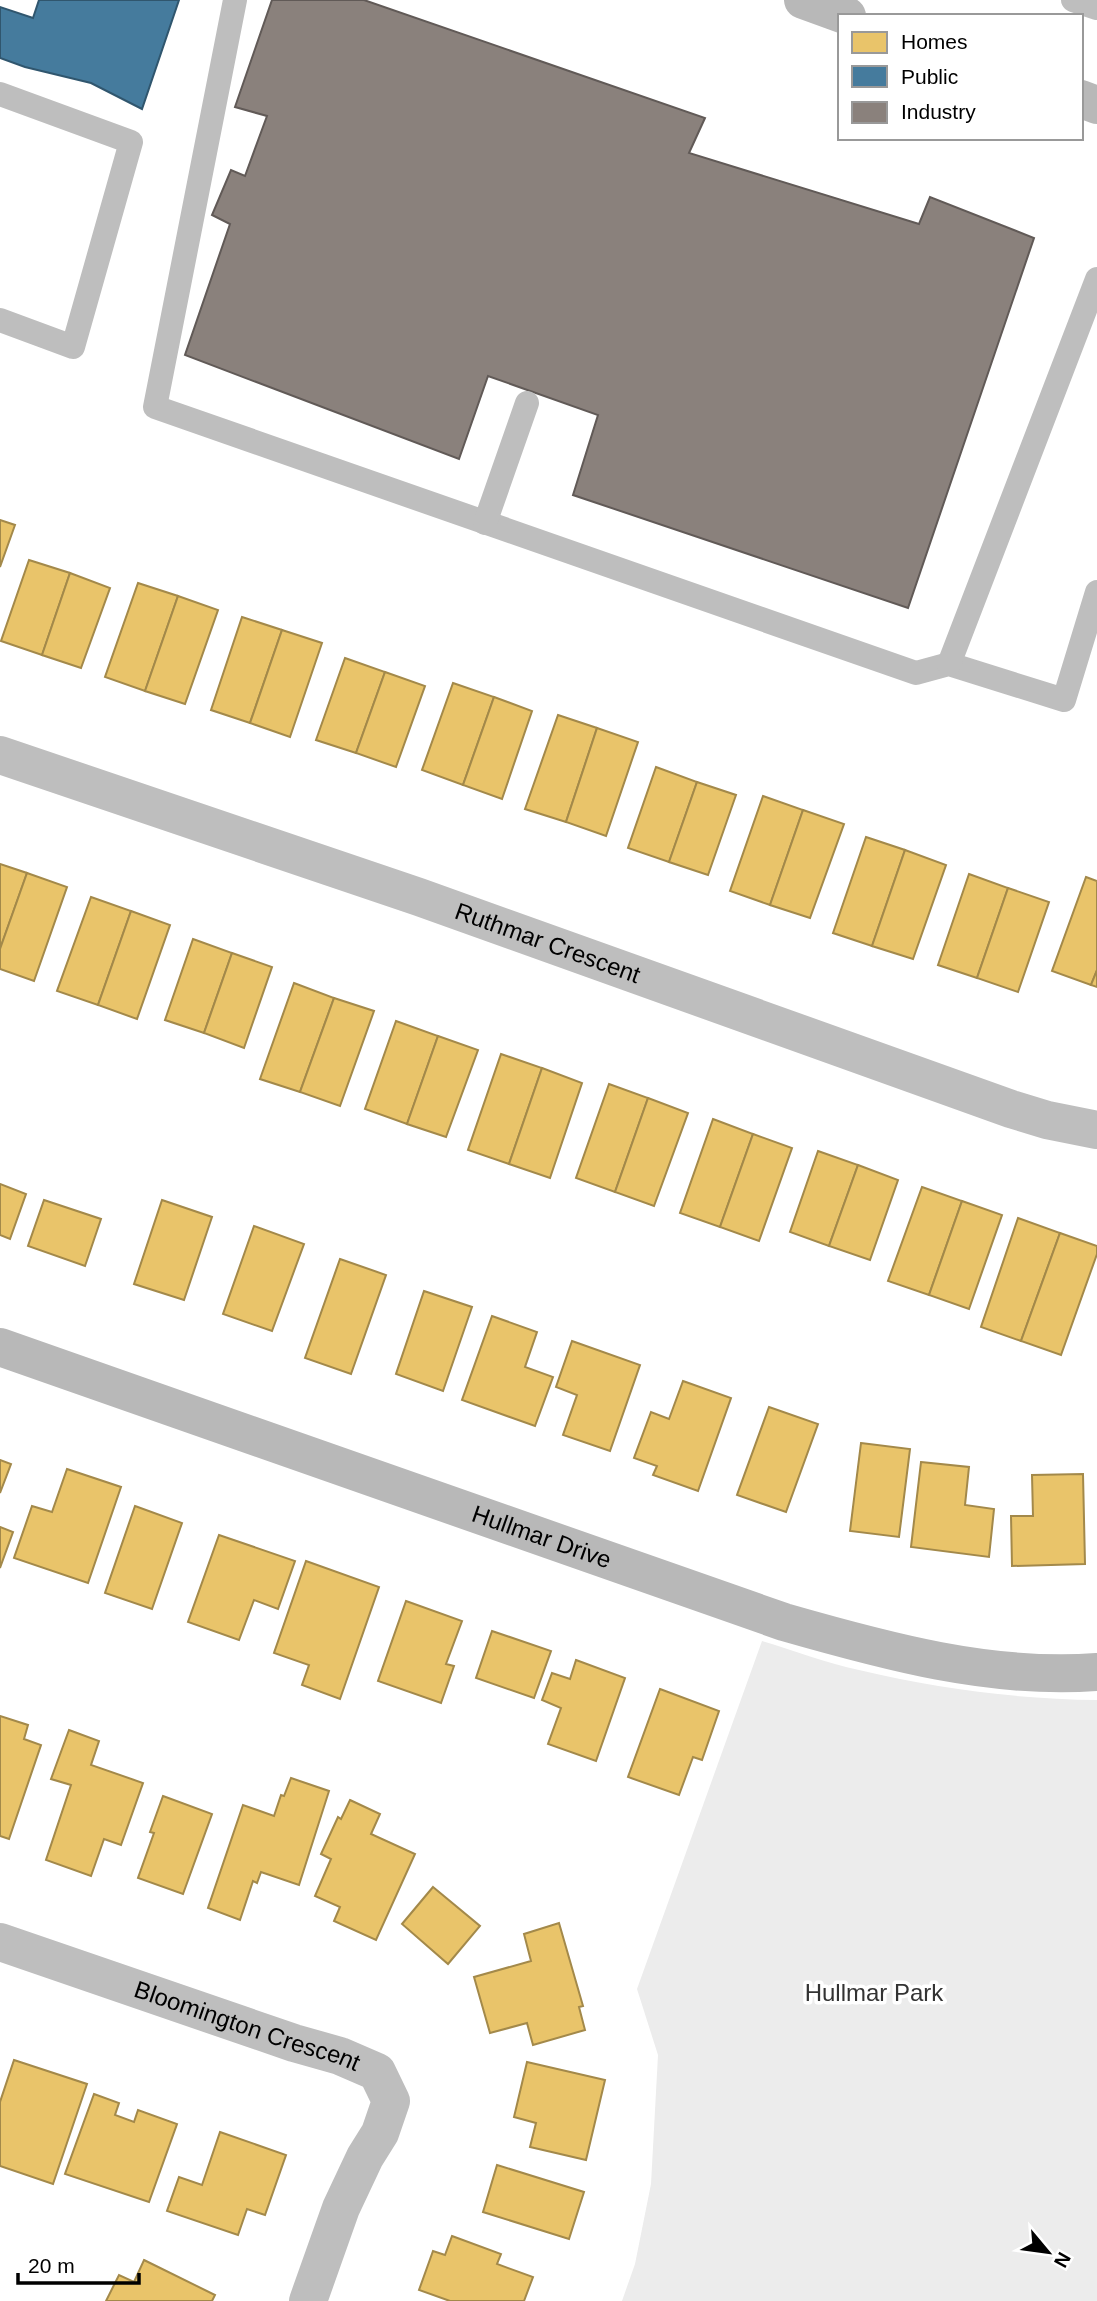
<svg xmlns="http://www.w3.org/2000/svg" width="1097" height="2301" font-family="Arial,sans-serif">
	<rect width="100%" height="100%" fill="#fff"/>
	<!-- green -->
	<path fill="#ececec" d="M762,1641C795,1651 827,1663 859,1670C938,1689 1017,1699 1097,1700V2301H622L635,2264L651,2184L658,2055L637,1989Z"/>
	<!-- homes -->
	<g fill="#e9c46a" stroke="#a3894a" stroke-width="2">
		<polygon points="0,520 15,525 0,567"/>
		<polygon points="29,560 70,573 42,655 1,641"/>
		<polygon points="70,573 110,588 81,668 42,655"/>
		<polygon points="138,583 178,596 145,691 105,677"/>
		<polygon points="178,596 218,610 185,704 145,691"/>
		<polygon points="242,617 282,630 250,723 211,710"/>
		<polygon points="282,630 322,643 290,737 250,723"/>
		<polygon points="345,658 385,672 356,753 316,740"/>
		<polygon points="385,672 425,686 396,767 356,753"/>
		<polygon points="453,683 494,697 463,785 422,770"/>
		<polygon points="494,697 532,711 502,799 463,785"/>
		<polygon points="558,715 597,728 566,822 525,809"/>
		<polygon points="597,728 638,742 606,836 566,822"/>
		<polygon points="656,767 697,782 669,862 628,848"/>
		<polygon points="697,782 736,795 708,875 669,862"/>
		<polygon points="763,796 803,810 770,905 730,891"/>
		<polygon points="803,810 844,824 810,918 770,905"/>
		<polygon points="866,837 905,850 872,946 833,933"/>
		<polygon points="905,850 946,865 913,959 872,946"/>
		<polygon points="0,864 27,873 0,949"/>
		<polygon points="27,873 67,887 34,981 0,969 0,949"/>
		<polygon points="969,874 1008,888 977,978 938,965"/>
		<polygon points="1086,877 1097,881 1097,970 1091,985 1052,971"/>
		<polygon points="1008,888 1049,902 1018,992 977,978"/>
		<polygon points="91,897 131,911 98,1005 57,991"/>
		<polygon points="131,911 170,925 137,1019 98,1005"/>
		<polygon points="193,939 232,953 204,1033 165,1020"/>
		<polygon points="232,953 272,967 244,1048 204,1033"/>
		<polygon points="1097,970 1097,987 1091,985"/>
		<polygon points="294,983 334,998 300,1092 260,1079"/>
		<polygon points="334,998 374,1011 340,1106 300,1092"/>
		<polygon points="396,1021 438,1036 407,1124 365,1109"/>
		<polygon points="438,1036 478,1050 446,1137 407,1124"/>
		<polygon points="501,1054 542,1068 509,1164 468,1150"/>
		<polygon points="542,1068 582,1083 550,1178 509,1164"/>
		<polygon points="609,1084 648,1098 615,1192 576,1178"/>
		<polygon points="648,1098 688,1113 654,1206 615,1192"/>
		<polygon points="713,1119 753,1134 720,1227 680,1213"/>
		<polygon points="753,1134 792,1148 759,1241 720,1227"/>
		<polygon points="818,1151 858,1165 829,1246 790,1232"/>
		<polygon points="858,1165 898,1180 870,1260 829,1246"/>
		<polygon points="0,1184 26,1194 10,1239 0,1235"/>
		<polygon points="922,1187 962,1201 929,1295 888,1281"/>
		<polygon points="44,1200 101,1219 85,1266 28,1246"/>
		<polygon points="162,1200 212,1217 184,1300 134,1284"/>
		<polygon points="962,1201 1002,1215 969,1309 929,1295"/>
		<polygon points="1018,1218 1060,1233 1021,1341 981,1327"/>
		<polygon points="254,1226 304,1244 272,1331 223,1314"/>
		<polygon points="1060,1233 1097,1246 1097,1254 1061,1355 1021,1341"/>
		<polygon points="340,1259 386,1275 351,1374 305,1358"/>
		<polygon points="424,1291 472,1307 443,1391 396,1374"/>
		<polygon points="492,1316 537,1332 525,1367 553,1377 535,1426 462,1400"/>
		<polygon points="572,1341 640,1365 610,1451 563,1435 577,1395 556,1387"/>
		<polygon points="683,1381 731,1398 698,1491 653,1475 657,1466 634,1458 651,1412 669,1419"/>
		<polygon points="769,1407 818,1424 786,1512 737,1495"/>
		<polygon points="861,1443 910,1449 899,1537 850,1531"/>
		<polygon points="0,1460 11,1464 0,1493"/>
		<polygon points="921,1462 969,1467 965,1505 994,1509 989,1557 911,1547"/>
		<polygon points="67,1469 121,1487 88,1583 14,1558 32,1506 52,1512"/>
		<polygon points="1083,1474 1085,1564 1012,1566 1011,1516 1033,1516 1032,1475"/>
		<polygon points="135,1506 182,1523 152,1609 105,1593"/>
		<polygon points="0,1527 13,1532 0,1568"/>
		<polygon points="219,1535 295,1561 278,1609 254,1600 239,1640 188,1622"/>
		<polygon points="306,1561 379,1587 340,1699 302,1685 309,1665 274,1653"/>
		<polygon points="406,1601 462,1621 446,1664 454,1666 441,1703 378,1681"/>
		<polygon points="492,1631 551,1651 534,1698 476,1678"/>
		<polygon points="576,1660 625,1678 596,1761 548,1744 561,1708 542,1700 552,1673 570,1679"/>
		<polygon points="660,1689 719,1711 702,1760 693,1757 679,1795 628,1777"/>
		<polygon points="0,1716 28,1725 24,1739 41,1745 9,1839 0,1836"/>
		<polygon points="69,1730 99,1741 91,1765 143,1783 121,1845 104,1839 91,1876 46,1860 71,1785 51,1779"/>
		<polygon points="291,1778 329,1791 299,1885 261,1872 257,1883 253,1881 240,1920 208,1908 243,1805 274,1816 281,1795 284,1796"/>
		<polygon points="163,1796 212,1814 183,1894 138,1878 154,1833 150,1832"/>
		<polygon points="350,1800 380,1814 371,1834 415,1854 376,1940 334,1921 340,1907 315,1896 331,1859 321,1854 338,1817 341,1819"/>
		<polygon points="433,1887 480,1926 448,1964 402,1924"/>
		<polygon points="559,1923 583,2006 579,2007 585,2030 533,2045 527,2023 490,2033 474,1977 531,1961 524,1934"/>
		<polygon points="14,2060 87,2084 53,2184 0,2166 0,2102"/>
		<polygon points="527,2062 605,2080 586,2160 530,2147 536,2123 514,2117"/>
		<polygon points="94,2094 119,2103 115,2115 134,2122 138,2110 177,2124 149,2202 65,2174"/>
		<polygon points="220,2132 286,2155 265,2215 247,2209 238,2235 167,2211 179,2177 202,2185"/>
		<polygon points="497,2165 584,2192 569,2239 483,2212"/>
		<polygon points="452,2236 501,2254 497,2264 533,2277 524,2301 450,2301 419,2290 433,2251 445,2255"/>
		<polygon points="144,2260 215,2295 212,2301 106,2301 119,2275 134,2282"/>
	</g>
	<!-- public -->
	<polygon fill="#457b9d" stroke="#30566e" stroke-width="2" points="39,0 179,0 142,109 91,83 25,67 0,58 0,7 33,18"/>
	<!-- industry -->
	<polygon fill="#8a817c" stroke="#615a57" stroke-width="2" points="272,0 364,0 705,118 689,153 919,224 930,197 1034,238 908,608 573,495 598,415 488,376 459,459 185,355 230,224 212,215 231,170 245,176 267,116 235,107"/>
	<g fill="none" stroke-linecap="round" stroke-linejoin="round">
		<!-- lane -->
		<g stroke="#bebebe" stroke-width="24">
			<polyline points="235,0 155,407 916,673 949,664 1064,700 1097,592"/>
			<polyline points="1073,0 1097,8"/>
			<polyline points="0,94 131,142 73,347 0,320"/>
			<polyline points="485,523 527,403"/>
			<polyline points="949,664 1097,279"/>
		</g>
		<!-- street -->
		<g stroke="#bebebe" stroke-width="38">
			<path id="s1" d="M0,755L419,897L1011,1109L1047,1120L1097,1130"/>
			<path id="s2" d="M0,1942L294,2043L340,2056L377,2072L391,2101L380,2133L365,2157L341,2208L308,2301"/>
		</g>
		<!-- secondary -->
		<g stroke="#b8b8b8" stroke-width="38">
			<polyline points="803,0 847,16"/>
			<polyline points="1081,99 1097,105"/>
			<path id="s3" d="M0,1347L784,1622C885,1651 991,1680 1097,1672"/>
		</g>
	</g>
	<g text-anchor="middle" stroke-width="7" stroke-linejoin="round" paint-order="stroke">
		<!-- street labels -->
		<g font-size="24" fill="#000" stroke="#fff">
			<text dy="8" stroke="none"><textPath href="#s1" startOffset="579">Ruthmar Crescent</textPath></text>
			<text dy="8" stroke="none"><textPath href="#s3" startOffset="574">Hullmar Drive</textPath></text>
			<text dy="8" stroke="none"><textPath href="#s2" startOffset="261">Bloomington Crescent</textPath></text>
		</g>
		<!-- park labels -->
		<g font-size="24" fill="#333" stroke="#fff">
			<text x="874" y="2001">Hullmar Park</text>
		</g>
	</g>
	<!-- legend -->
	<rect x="838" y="14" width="245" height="126" fill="#ffffff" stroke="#999999" stroke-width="2"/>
	<rect x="852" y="32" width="35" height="21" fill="#e9c46a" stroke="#999999" stroke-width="2"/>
	<text x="901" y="49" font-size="21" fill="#000000">Homes</text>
	<rect x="852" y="66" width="35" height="21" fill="#457b9d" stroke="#999999" stroke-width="2"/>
	<text x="901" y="84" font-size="21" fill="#000000">Public</text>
	<rect x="852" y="102" width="35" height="21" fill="#8a817c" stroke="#999999" stroke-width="2"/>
	<text x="901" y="119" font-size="21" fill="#000000">Industry</text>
	<!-- north arrow -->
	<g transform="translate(1048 2252) rotate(119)" stroke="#ffffff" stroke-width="5" paint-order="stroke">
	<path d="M0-5L12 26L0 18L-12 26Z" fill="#000000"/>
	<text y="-10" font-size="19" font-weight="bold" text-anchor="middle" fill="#000000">N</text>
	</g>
	<!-- scale -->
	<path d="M18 2273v10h121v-10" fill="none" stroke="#000000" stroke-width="3.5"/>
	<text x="28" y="2273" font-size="21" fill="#000000" stroke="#ffffff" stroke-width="5" paint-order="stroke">20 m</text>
</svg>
